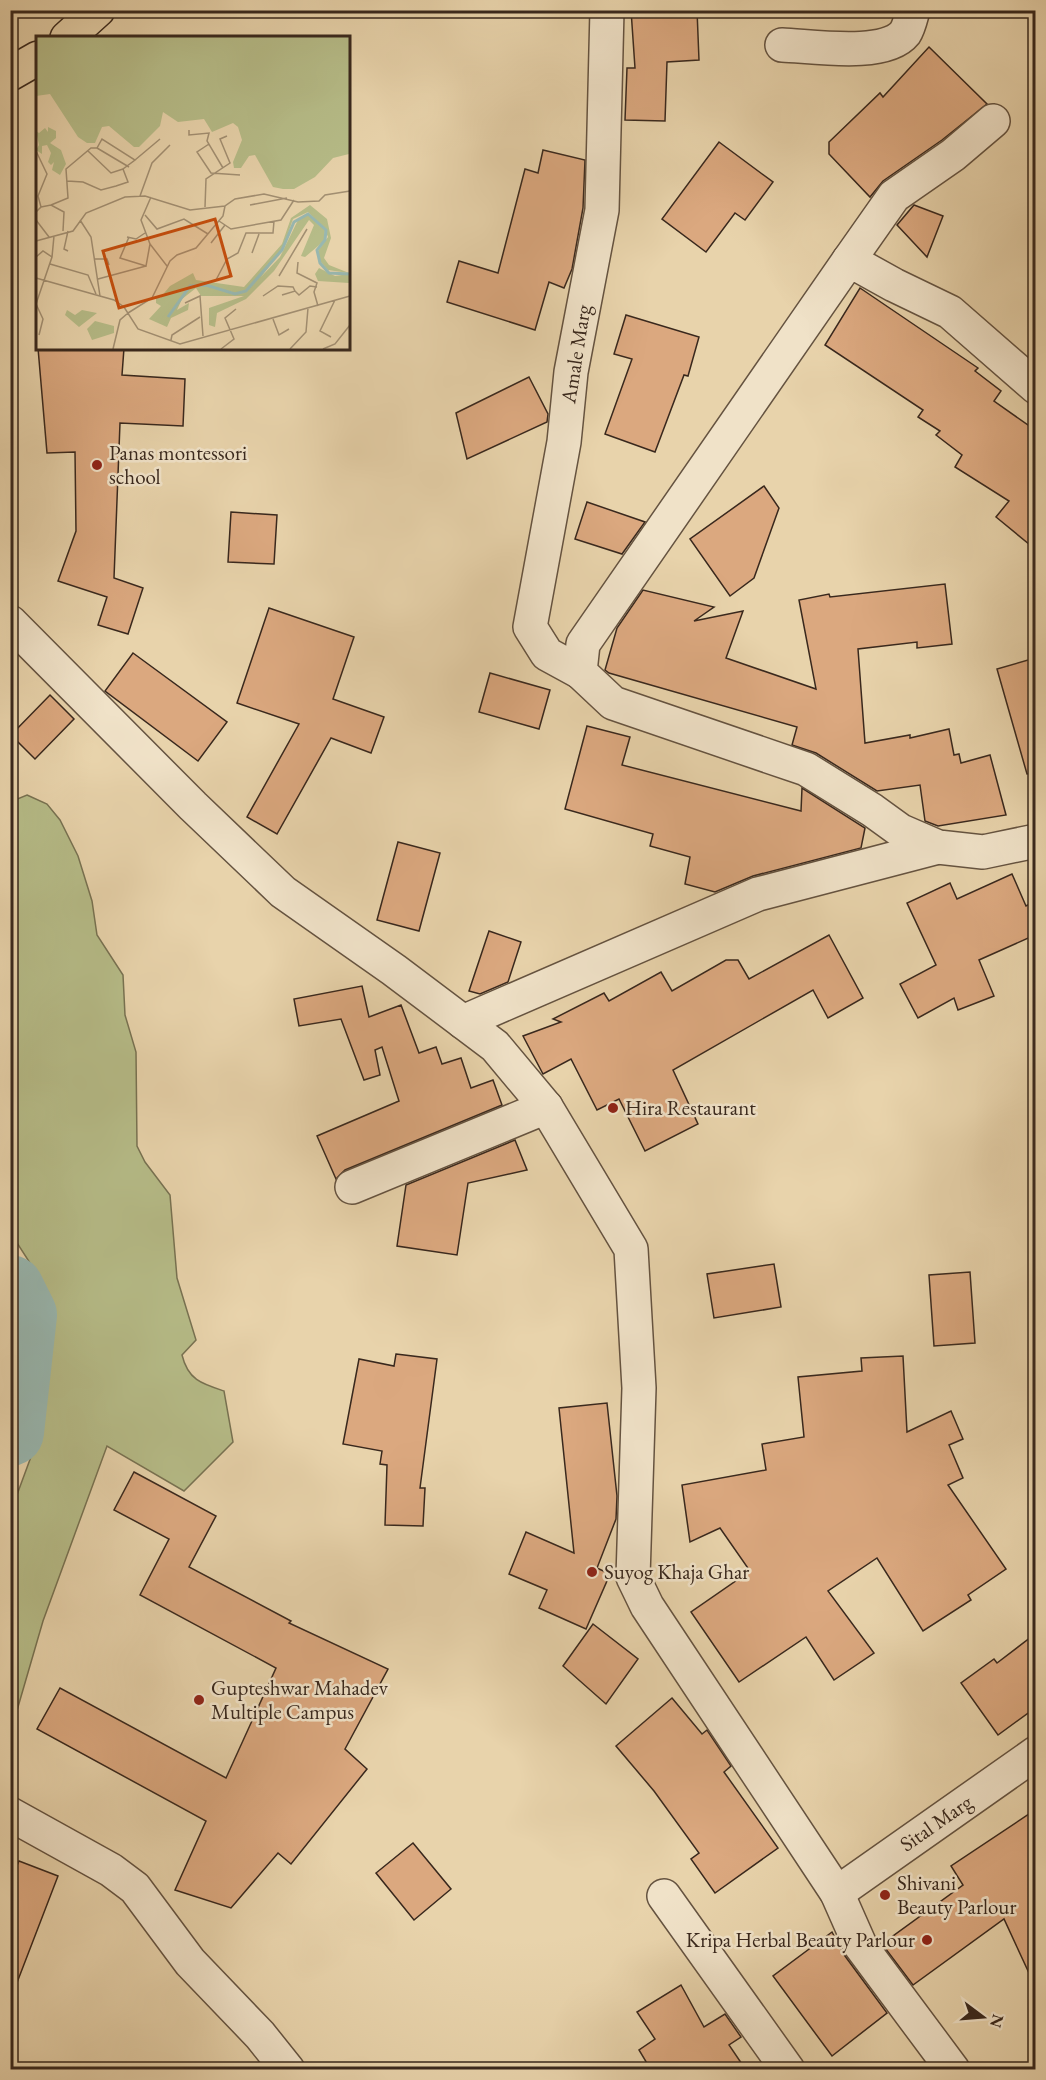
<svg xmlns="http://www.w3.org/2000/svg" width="1046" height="2080" font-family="'EB Garamond',serif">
	<rect width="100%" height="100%" fill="#e8d3ab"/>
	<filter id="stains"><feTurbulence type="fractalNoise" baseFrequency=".00333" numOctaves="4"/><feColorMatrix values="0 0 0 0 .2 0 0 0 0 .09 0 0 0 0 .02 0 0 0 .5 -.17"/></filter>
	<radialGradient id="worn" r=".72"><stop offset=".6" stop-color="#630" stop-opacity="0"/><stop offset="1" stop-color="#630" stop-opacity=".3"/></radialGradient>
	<!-- green -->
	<path fill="#b6bc88" stroke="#787252" stroke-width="1.5" d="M27,795L47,804L60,820L78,856L92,901L97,935L123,975L125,1015L136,1052L137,1146L145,1162L170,1195L177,1278L196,1340L182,1355C188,1380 202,1384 224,1391L233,1442L184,1491L107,1446L43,1621L11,1731V1511L32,1454L48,1361L39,1277L10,1232V802Z"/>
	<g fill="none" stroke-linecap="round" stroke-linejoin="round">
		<!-- river -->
		<polyline stroke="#98b7b0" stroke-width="68" points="10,1289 23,1315 10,1432"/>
	</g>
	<!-- building -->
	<g fill="#dba87f" stroke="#39281d" stroke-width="1.5">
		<polygon points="631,10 697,10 699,60 667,62 665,121 625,120 627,68 635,68"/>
		<polygon points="929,47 987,104 942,140 883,181 870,197 829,154 829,142 880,93 883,97"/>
		<polygon points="719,142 773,182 745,220 735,213 706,252 662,219"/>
		<polygon points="543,150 585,160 583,208 572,269 564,288 549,282 535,330 447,302 459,261 498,273 525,169 538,173"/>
		<polygon points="914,205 943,216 927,257 897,225"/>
		<polygon points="860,288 978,368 975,371 1001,391 994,401 1035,430 1035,549 996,517 1009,501 955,467 962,455 936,435 940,431 918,417 923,410 825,345"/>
		<polygon points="626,315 699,337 688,376 684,375 655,452 605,434 632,359 614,354"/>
		<polygon points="38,348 124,348 122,375 185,379 183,426 120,423 114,578 143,588 128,634 98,625 107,597 58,581 76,531 75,452 47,453"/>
		<polygon points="529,377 548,414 547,422 467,459 456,413"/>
		<polygon points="764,486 779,508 754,578 730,596 690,539"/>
		<polygon points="587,502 645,522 622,554 575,539"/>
		<polygon points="231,512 277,515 274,564 228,562"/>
		<polygon points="945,584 952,644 917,648 917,642 858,649 865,743 910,735 910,738 949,729 954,755 959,754 961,763 990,755 1006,815 938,826 925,821 920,785 877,791 816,753 792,745 797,727 609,673 605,670 617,628 643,590 714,607 694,621 743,611 726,658 816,689 799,600 829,594 830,597"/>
		<polygon points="269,608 354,637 333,699 384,717 371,753 331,738 277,834 247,817 299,724 237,703"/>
		<polygon points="133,653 227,722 198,761 105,691"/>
		<polygon points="1035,658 1035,773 1027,774 997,669"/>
		<polygon points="490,673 550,690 539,729 479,712"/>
		<polygon points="50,695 74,719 35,759 11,735"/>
		<polygon points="587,726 630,737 622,765 801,811 802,788 865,828 861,848 753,876 715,892 685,884 690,857 650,846 653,834 565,809"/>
		<polygon points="398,842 440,853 419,931 377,920"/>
		<polygon points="1012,874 1026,906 1035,901 1035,935 979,960 994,996 958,1010 954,998 918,1018 900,984 936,965 907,903 950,883 957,899"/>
		<polygon points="489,931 521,942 508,982 480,994 469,991"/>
		<polygon points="829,935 863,998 828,1018 813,990 673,1070 698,1124 645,1151 619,1099 597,1110 571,1059 543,1074 523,1036 561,1022 553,1019 604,993 609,1001 661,972 672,991 726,960 738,960 749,979"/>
		<polygon points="362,986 369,1017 401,1005 419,1053 436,1047 442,1064 461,1058 471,1088 493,1080 502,1105 345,1170 336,1179 317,1136 399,1101 382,1047 375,1050 380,1075 364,1080 341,1019 299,1026 294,999"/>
		<polygon points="515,1140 527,1170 468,1183 457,1255 397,1246 406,1185"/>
		<polygon points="774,1264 781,1307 714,1318 707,1274"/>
		<polygon points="970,1272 975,1343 934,1346 929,1275"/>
		<polygon points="396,1354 437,1359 420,1488 425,1488 423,1526 385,1525 387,1465 380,1464 382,1451 343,1444 359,1359 394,1366"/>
		<polygon points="903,1356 907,1432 951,1411 963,1439 949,1445 963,1478 948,1485 1006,1569 968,1595 971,1600 923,1631 877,1558 828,1591 874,1653 834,1680 806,1637 739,1682 691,1612 750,1571 720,1528 690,1542 682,1485 766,1470 762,1444 804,1437 798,1377 862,1371 861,1358"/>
		<polygon points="607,1403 617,1496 616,1519 597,1568 610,1574 586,1629 539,1608 547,1590 509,1574 526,1532 574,1553 559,1408"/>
		<polygon points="134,1472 216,1516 189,1567 291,1621 289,1623 388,1669 345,1749 367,1769 291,1864 278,1853 231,1908 175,1890 206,1821 37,1729 60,1688 226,1778 276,1668 140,1595 169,1539 114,1510"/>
		<polygon points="593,1624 638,1659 606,1704 563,1666"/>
		<polygon points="1035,1634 1035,1708 998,1735 961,1683 994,1659 997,1663"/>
		<polygon points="672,1698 702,1734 707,1730 731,1766 724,1772 778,1848 715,1893 691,1859 699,1853 654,1791 616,1746"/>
		<polygon points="1035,1810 1035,1986 1004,1919 913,1985 882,1944 963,1885 951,1866"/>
		<polygon points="413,1843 451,1889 414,1920 376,1873"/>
		<polygon points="19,1861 58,1876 13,1993 10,1993 10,1882"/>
		<polygon points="832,1932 845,1956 887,2013 832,2056 773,1976"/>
		<polygon points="681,1985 704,2027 725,2014 741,2037 729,2045 746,2070 651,2070 639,2050 655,2039 637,2012"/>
	</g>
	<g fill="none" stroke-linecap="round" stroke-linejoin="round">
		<!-- minor casing -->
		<g stroke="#655340" stroke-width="36">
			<g id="minor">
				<path d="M782,45C812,46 885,58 905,33C909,27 911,17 913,10"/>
				<polyline points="849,260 894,196 953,155 993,121"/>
				<polyline points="1036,387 950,312 894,285 849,260 583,644 580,672 613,703 806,769 872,810 901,831 938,847 983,852 1036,841"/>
				<polyline points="10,622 193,806 283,892 394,970 495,1046 546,1107 631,1249 639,1388 633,1577 647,1606 837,1893 860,1945 953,2070"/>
				<polyline points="580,672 547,654 530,627 564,442 571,372 602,210 607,10"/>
				<polyline points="463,1022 758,894 938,847"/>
				<polyline points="352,1187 546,1107"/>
				<polyline points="10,1814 111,1870 135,1888 190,1962 260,2035 288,2070"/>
				<polyline points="837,1893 1036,1753"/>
				<polyline points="664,1896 788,2070"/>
			</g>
		</g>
		<!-- highway casing -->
		<g stroke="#39281d" stroke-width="36">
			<g id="highway">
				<polyline points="67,38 98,10"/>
				<polyline points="10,74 38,58"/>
			</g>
		</g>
		<!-- minor -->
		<use href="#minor" stroke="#f0e2c8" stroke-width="33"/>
		<!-- highway -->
		<use href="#highway" stroke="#e8d3ab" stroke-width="33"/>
	</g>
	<!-- markers -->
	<g fill="#8f2418" stroke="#f0e2c8" stroke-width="2">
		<circle cx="97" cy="465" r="6"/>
		<circle cx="613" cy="1108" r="6"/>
		<circle cx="592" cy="1572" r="6"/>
		<circle cx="199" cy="1700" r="6"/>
		<circle cx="885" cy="1895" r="6"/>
		<circle cx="927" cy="1940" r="6"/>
	</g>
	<g text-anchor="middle" stroke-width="5" stroke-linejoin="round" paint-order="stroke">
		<!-- street labels -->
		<g font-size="21" fill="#39281d" stroke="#f0e2c8">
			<text transform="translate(576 354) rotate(-81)" y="7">Amale Marg</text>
			<text transform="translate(936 1823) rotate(-35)" y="7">Sital Marg</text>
		</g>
		<!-- poi labels -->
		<g font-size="21" fill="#39281d" stroke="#f0e2c8" text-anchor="start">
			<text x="109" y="460">Panas montessori<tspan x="109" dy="24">school</tspan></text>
			<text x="625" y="1115">Hira Restaurant</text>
			<text x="604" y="1579">Suyog Khaja Ghar</text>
			<text x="211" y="1695">Gupteshwar Mahadev<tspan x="211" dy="24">Multiple Campus</tspan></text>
			<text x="897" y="1890">Shivani<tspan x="897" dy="24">Beauty Parlour</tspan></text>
			<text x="915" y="1947" text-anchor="end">Kripa Herbal Beauty Parlour</text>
		</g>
	</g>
	<!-- overview -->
	<g transform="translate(36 36)">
		<rect width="314" height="314" fill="#e8d3ab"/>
		<path d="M0,1H313V118L297,122L279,141L258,153H247L237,151L219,119L213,120L205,132H198L197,126L206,104L202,91L197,87L176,96L168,83L142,86L127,76L124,90L103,111H98L73,90L66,91L59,107H51L42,101L14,58L0,60ZM12,91L20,95V102L14,107L25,114L30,128L24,139L16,134L18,126L15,129L12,126L15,117L11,109L6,110V118L0,114L3,109L0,95L3,97L9,92L12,96ZM274,169L291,183L295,202L288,222L293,229L313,237L292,234L283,224L282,215L292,201L289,194L288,205L269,221L265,220L278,189L273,184L238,235L210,263L181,277L179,291L173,289V272L208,260H165L160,252L146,263L141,274L153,267L152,274L135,282L131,291L113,283L125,270L120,267V260L124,262L134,250L157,237L160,244L208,251L246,208L255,182ZM272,176L289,193L272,179L262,184L244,221L225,241L247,212L257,183ZM283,232L299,240L313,238V247L282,245L279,238ZM31,274L39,279L46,274L61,277L43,291L29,279ZM59,285L78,290V297L56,304L51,293Z" fill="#b6bc88" fill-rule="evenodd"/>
		<path fill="none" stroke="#98b7b0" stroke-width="3" d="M132,281L154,250L170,249L199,258L210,255L246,214L258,186L272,178L290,194L289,204L281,214L284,227L293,237L314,238"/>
		<path fill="none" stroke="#a28f72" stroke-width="1.5" d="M153,94V99L173,97L171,105L187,132M173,108L161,116L175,137L204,139M61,112L93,131M0,115L11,138L2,160L5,171L0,176M52,115L75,137L87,133M99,124L124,103M104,160L116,127L134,109M15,169L32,162L30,133L55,112H61L66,103L99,124L87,133L92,146L80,150L65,154L47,146L31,145M214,169L251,162M5,171L15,169L28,176L27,195M169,171L170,143L194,127L184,103L191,100M109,179L121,193L148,183L172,198M0,184L13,201M44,184L55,201L64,260M183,185L195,193L245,184L258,164M32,195L28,213L32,215M91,201L100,203L109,197M93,201L84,222L110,230L114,208L105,184L115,161M0,205L37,195L50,177L89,161L109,160L154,174L189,170M175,207L189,189M114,208L131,230M216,217L223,198M0,221L7,215L16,221M59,223H71L73,229M262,226L261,237L281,247L278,256L282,270M14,228L52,239L60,258M243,240L271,193M0,242L78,264L88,271L102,293L144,308L314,260M62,243L110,230M180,244L191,223L202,217L210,197H237L238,185M246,259L259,255L263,259L274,250L281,251M227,260L242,250L257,251L259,255M149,267L164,260L167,300M0,268L16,221L18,200M0,268L7,283L3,299M92,277L116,262L134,225L141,219L160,212L187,180L189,170L199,163L228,158L262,166L283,165L289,159L314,155M237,283L243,299L253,293M295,301L284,295L299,264M135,304L136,299L164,281M77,313L84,284L92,277M185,313L198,303L189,282L200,273M254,313L270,296L272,272M287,313L299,308L314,289"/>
		<path fill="#c54f0f" fill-opacity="0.15" stroke="#c54f0f" stroke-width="3" d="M179,183L195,240L83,272L67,215Z"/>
		<rect width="314" height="314" fill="none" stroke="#39281d" stroke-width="3"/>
	</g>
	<!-- margin -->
	<rect width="1046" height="2080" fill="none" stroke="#e8d3ab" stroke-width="36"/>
	<rect x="12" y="12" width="1022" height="2056" fill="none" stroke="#39281d" stroke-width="3"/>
	<rect x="18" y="18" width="1010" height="2044" fill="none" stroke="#39281d" stroke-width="1.5"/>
	<!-- north arrow -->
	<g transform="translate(983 2017) rotate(106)" stroke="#f0e2c8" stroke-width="4.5" paint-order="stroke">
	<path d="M0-4.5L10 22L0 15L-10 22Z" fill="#39281d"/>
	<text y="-9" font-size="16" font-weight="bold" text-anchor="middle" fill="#39281d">N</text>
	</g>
	<rect width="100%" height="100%" filter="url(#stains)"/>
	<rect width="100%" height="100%" fill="url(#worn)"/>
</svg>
